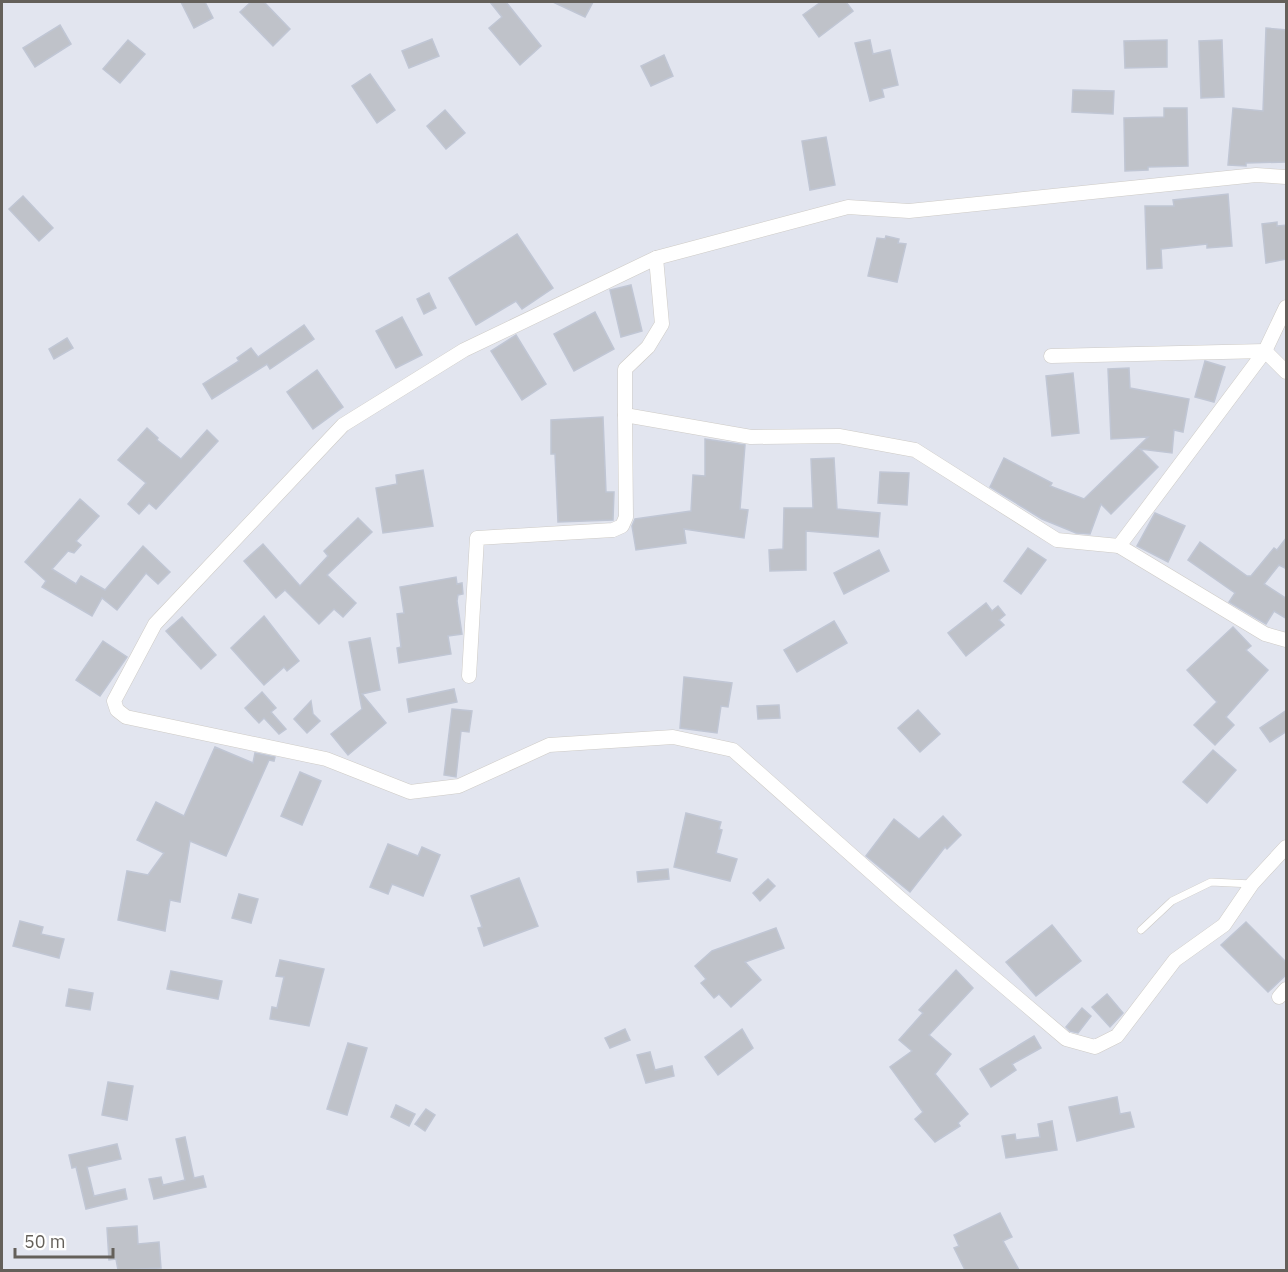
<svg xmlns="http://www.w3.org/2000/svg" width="1288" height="1272" font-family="'IBM Plex Sans',sans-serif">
	<rect width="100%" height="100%" fill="#e2e5ef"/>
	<!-- building -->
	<g fill="#bfc2c9" stroke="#c0c6d4" stroke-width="1.5">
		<polygon points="181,2 205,2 213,18 194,28"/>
		<polygon points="251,2 264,2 290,29 273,46 240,12"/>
		<polygon points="490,2 506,2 541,46 520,65 489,28 502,17"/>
		<polygon points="553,2 593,2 585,17"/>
		<polygon points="821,2 846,2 853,11 819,37 803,15"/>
		<polygon points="60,25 71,44 35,67 23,48"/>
		<polygon points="1266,28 1287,30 1287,162 1246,163 1246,166 1228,165 1233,108 1263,111"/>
		<polygon points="432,39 439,56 409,68 402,51"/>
		<polygon points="128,40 145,54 120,83 103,69"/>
		<polygon points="870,40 873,54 890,50 898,85 882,89 884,97 870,101 855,43"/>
		<polygon points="1167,40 1167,67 1125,68 1124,41"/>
		<polygon points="1222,40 1224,97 1201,98 1199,41"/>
		<polygon points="664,55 673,76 651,86 641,66"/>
		<polygon points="370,74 395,110 377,123 352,86"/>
		<polygon points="1073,90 1114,91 1113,114 1072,112"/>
		<polygon points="1164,108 1187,108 1188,166 1148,167 1148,170 1125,171 1124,118 1164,117"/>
		<polygon points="445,110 465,133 446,149 427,126"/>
		<polygon points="826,137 835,185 810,190 802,141"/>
		<polygon points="1228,194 1232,246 1207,248 1207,244 1161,249 1162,268 1147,269 1145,206 1174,206 1173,200"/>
		<polygon points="23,196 53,228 39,241 9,209"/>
		<polygon points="1277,222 1277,226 1287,225 1287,259 1266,263 1262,224"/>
		<polygon points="517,234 553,288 522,309 516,301 476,325 449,278"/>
		<polygon points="886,236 899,239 898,243 906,244 897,282 868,276 877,238 885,239"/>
		<polygon points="631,285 642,331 621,337 610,290"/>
		<polygon points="429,293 436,308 424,314 417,299"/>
		<polygon points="595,312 614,349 574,371 554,334"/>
		<polygon points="402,317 422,355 396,368 376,331"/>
		<polygon points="304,325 314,339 270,369 267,364 212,399 203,384 239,361 237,358 251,348 258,357"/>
		<polygon points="516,335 546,384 522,400 491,351"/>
		<polygon points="67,338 73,348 54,359 49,349"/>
		<polygon points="1205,361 1225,367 1214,402 1195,397"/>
		<polygon points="1129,368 1130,388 1189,399 1183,432 1174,430 1172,453 1140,449 1158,467 1111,514 1101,504 1090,534 1076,533 1042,519 990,487 1004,458 1052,483 1050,486 1084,499 1148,437 1111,439 1108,369"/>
		<polygon points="317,370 343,407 313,429 287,392"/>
		<polygon points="1073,373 1079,433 1052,436 1046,376"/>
		<polygon points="603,417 606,492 614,492 613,520 558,522 555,454 551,454 551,420"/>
		<polygon points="147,428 158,438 157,440 181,459 207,430 218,441 156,509 149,503 139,514 128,504 146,483 118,460"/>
		<polygon points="705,439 745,445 740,509 748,510 744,538 684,529 686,543 636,550 632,526 635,519 691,511 693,475 705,476"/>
		<polygon points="834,458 837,509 880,513 878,537 806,531 806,570 770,571 769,550 783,549 784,508 813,508 811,459"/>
		<polygon points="423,470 433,526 383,533 376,488 397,484 396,475"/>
		<polygon points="880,472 909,473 907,505 878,503"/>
		<polygon points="80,499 99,516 76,541 81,545 74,553 68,551 52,569 76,584 81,576 105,590 143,546 170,572 158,584 146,573 117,610 102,598 92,616 42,587 46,581 25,562"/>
		<polygon points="1155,513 1185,526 1168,562 1137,546"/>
		<polygon points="358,518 372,532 327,575 356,603 343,617 334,609 319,624 285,590 276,598 244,561 263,544 300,586 328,556 324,551"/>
		<polygon points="1287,537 1287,569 1279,565 1264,584 1287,599 1287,619 1274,611 1266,624 1229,602 1235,593 1188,560 1200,542 1247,576 1251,576 1274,548 1277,550"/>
		<polygon points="1028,548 1046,560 1021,594 1004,581"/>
		<polygon points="879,550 889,571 844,594 834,573"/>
		<polygon points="456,577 457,584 462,583 463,594 458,595 457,601 462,634 448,636 451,654 399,663 397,648 401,647 397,614 404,613 400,587"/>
		<polygon points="986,603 992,611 998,606 1005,615 999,620 1004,625 966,656 948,633"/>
		<polygon points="264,616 299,661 287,671 284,667 264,685 231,648"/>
		<polygon points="182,617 216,655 201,669 166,631"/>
		<polygon points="834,621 847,643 797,672 784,650"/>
		<polygon points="1233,627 1251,646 1246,650 1268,670 1226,717 1234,725 1215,745 1194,725 1217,702 1187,670"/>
		<polygon points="370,638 380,690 362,694 386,723 348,755 331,734 362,709 349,642"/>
		<polygon points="103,641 127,657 100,696 76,680"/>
		<polygon points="684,677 732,683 728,707 721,706 717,733 680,728"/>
		<polygon points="454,689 457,702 409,712 407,699"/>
		<polygon points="262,692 276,708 271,712 286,729 279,734 264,718 259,723 245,708"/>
		<polygon points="311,701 313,714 320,721 307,733 294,719"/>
		<polygon points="779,705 780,718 758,719 757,706"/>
		<polygon points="452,709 472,711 469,732 461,731 456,777 444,775"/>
		<polygon points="918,710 940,734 920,752 898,728"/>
		<polygon points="1287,710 1287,731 1270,742 1260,728"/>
		<polygon points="215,747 253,763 255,753 275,757 274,761 269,760 226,856 190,841 180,902 170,900 165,931 118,920 127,871 148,875 164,853 137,840 156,802 184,816"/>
		<polygon points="1213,750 1236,770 1207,803 1183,782"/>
		<polygon points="300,772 321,781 302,825 281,816"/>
		<polygon points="686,813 721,822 719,829 722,830 716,853 737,859 730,881 674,867"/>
		<polygon points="943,816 961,835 947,849 945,847 910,892 866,856 894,819 919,839"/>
		<polygon points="388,844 418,856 422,847 440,855 423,896 392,884 388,894 370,887"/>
		<polygon points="668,869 669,879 638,882 637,872"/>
		<polygon points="519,878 538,926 484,946 478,928 482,927 471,896"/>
		<polygon points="768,879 775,886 760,901 753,893"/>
		<polygon points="239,894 258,899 251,923 232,918"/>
		<polygon points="20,921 43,927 41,934 64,939 59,958 13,946"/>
		<polygon points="1246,922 1287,963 1287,974 1268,992 1221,945"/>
		<polygon points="1052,925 1081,961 1036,996 1006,962"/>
		<polygon points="776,928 784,948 745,962 761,980 731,1007 719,994 714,998 701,983 706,979 695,966 712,951"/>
		<polygon points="280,960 324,969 309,1026 270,1019 272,1007 277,1008 284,977 276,976"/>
		<polygon points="956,970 973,988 929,1035 951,1054 935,1074 968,1114 958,1123 960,1126 935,1142 915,1119 923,1112 890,1067 912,1051 899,1040 923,1013 919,1010"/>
		<polygon points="171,971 222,981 218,999 167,989"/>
		<polygon points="69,989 93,993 90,1010 66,1006"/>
		<polygon points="1107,994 1123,1013 1110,1027 1092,1007"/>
		<polygon points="1082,1008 1091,1016 1078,1033 1070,1031 1066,1027"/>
		<polygon points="625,1029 630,1040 610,1048 605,1038"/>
		<polygon points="742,1029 753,1048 718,1075 705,1057"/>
		<polygon points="1034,1036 1041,1048 1012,1064 1016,1070 991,1087 980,1069"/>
		<polygon points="348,1043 367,1048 347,1115 327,1109"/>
		<polygon points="650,1052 655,1070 672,1066 674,1076 646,1083 637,1055"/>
		<polygon points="108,1082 133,1086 127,1120 102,1115"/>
		<polygon points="1117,1097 1120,1114 1130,1112 1134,1127 1077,1141 1069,1107"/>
		<polygon points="396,1105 415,1114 409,1126 391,1117"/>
		<polygon points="426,1109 435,1115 425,1131 415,1124"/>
		<polygon points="1052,1121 1057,1150 1006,1158 1002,1136 1015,1134 1016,1140 1040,1137 1038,1124"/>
		<polygon points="185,1137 194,1178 203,1176 206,1187 154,1199 149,1179 161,1177 163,1185 185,1180 176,1139"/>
		<polygon points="117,1144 121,1159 87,1167 94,1196 125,1189 127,1199 86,1209 76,1167 72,1168 69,1155"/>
		<polygon points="1000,1213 1012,1237 1003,1241 1019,1270 965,1270 954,1248 959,1246 954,1235"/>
		<polygon points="137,1226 138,1244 159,1242 161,1268 118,1270 116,1259 109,1260 107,1228"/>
	</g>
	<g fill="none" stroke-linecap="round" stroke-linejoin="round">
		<!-- lane casing -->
		<g stroke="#cecbc6" stroke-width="8">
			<polyline id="lane" points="1141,930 1172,901 1211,882 1252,884"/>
		</g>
		<!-- street casing -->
		<g stroke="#cecbc6" stroke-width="15">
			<g id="street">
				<polyline points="1286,177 1256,175 909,211 848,207 656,258 464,350 343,425 155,624 114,701 117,710 126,717 326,759 410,792 459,786 549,745 673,737 733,750 900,898 1066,1039 1095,1047 1117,1036 1175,960 1224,925 1252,884 1286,847"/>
				<polyline points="1051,356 1265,351 1286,372"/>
				<polyline points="625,415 625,369 648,347 662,324 656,258"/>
				<polyline points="1119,546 1265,634 1286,640"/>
				<polyline points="469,676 477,538 613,530 622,526 626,517 625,415 751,437 839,436 915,450 1057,540 1119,546 1265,351 1286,307"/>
				<polyline points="1279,997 1286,989"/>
			</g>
		</g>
		<!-- lane -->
		<use href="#lane" stroke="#fff" stroke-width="7"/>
		<!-- street -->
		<use href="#street" stroke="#fff" stroke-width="14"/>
	</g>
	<!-- border -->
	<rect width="1288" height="1272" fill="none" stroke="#64605a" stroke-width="6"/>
	<!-- scale -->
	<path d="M15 1248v9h98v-9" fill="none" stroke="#64605a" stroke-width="3"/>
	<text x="24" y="1248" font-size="18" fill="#64605a" stroke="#ffffff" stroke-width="4.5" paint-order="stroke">50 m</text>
</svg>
